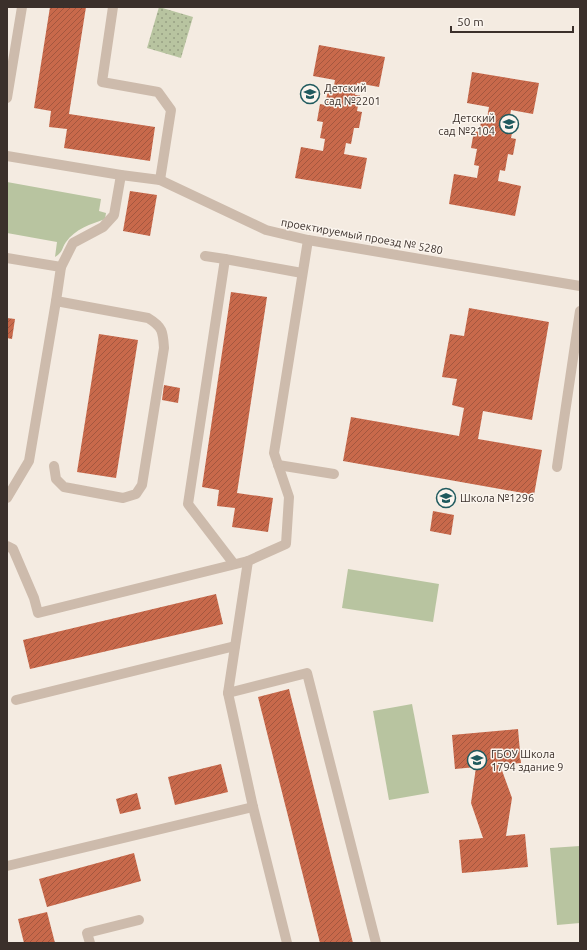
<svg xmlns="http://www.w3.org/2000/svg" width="587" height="950" font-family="Ubuntu,sans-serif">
	<defs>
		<pattern id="park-dots" width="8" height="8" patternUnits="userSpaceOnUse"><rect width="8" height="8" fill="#b8c4a0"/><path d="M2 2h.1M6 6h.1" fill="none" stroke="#97a083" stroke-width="1.8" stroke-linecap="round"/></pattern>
		<pattern id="building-hatch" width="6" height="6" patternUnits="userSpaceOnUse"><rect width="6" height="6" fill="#c8694b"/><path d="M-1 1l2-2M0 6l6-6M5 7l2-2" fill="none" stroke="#a4573f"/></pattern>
	</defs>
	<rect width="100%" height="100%" fill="#f4ebe1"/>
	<!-- grass -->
	<g fill="#b8c4a0">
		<path d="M7,182L101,199L99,211L106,213L105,219C91,224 75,229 66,242C61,249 64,251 55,257L57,242L7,233Z"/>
		<polygon points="348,569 439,584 433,622 342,608"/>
		<polygon points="412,704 429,793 389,800 373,711"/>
		<polygon points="580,846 580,923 557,925 550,848"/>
	</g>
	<!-- park -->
	<polygon fill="url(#park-dots)" points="159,7 193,17 181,58 147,48"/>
	<!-- building -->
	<g fill="url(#building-hatch)">
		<polygon points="50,7 86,7 69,114 155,127 150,161 64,148 67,129 49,127 51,111 34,108"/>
		<polygon points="319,45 385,57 379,87 357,83 355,95 360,95 357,111 362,112 359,128 354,128 351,144 346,143 344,154 367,158 361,189 295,178 301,147 323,151 325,139 320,138 323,122 317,121 320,104 325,105 328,90 333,91 335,80 313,76"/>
		<polygon points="472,72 539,83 533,114 511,110 509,122 514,123 511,138 516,139 513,155 508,154 505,171 500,170 498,181 521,186 515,216 449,204 454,174 477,178 479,166 474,165 477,149 471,148 474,131 479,132 482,117 487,118 489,107 467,103"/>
		<polygon points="130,191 157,195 150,236 123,231"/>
		<polygon points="231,292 267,297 237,493 273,498 268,532 232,527 235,508 217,506 219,490 202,487"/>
		<polygon points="469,308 549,322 532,420 483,411 478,439 542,450 534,495 343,461 351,417 459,436 464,408 452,405 457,379 442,377 450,334 464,336"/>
		<polygon points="7,318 15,319 12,339 7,338"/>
		<polygon points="99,334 138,340 116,478 77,472"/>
		<polygon points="164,385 180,388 178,403 162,400"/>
		<polygon points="433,511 454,515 451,535 430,531"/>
		<polygon points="216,594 223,624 30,669 23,640"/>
		<polygon points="289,689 353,943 320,943 258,697"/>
		<polygon points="518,729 521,763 500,765 512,798 506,836 525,834 528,867 462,873 459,840 483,838 471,803 476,767 455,769 452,735"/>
		<polygon points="221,764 228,792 175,805 168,777"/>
		<polygon points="137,793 141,809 120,814 116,799"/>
		<polygon points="134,853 141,881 47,907 39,879"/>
		<polygon points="47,912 55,943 24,943 18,919"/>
	</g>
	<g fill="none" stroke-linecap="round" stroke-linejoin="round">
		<!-- minor -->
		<g stroke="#cdbbac" stroke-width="10">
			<polyline points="113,7 102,82 158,92 171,110 160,180"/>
			<polyline points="7,98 22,7"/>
			<polyline points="7,156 121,175 160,180 266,230 308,240 580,286"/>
			<polyline points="205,256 225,259"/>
			<polyline points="7,258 61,267 73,243 103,227 114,215 121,175"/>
			<polyline points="278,465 334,474"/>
			<path d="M54,466L56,479L64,487L123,498L136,494L142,485L164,348C163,332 163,327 148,318L56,301L61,267"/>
			<polyline points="557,467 580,311"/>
			<polyline points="7,498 29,461 56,301"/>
			<polyline points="7,546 13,549 34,598 38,613 248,561 286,544 289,497 274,453 308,240"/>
			<polyline points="248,561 228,693 253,807 287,943"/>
			<polyline points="234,564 188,504 225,259 302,273"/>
			<polyline points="228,693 307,673 376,943"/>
			<polyline points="16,700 235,646"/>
			<polyline points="7,866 253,807"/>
			<polyline points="90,943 87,933 139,920"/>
		</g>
	</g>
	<!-- icons -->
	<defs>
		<g id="school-ring" transform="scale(1)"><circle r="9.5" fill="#fbf5ee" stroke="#1f5a5e" stroke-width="1.5"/><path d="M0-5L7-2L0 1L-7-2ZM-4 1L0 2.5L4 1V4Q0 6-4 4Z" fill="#1f5a5e"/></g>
	</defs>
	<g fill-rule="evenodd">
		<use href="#school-ring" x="310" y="94"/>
		<use href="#school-ring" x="509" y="124"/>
		<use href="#school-ring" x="446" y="498"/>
		<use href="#school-ring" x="477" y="760"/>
	</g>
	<g text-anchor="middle" stroke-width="3" stroke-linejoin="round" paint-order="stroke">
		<!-- poi labels -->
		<g font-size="11" fill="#3b302b" stroke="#fbf5ee" text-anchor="start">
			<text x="324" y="92">Детский<tspan x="324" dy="13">сад №2201</tspan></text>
			<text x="495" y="122" text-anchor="end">Детский<tspan x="495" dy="13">сад №2104</tspan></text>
			<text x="460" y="502">Школа №1296</text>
			<text x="491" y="758">ГБОУ Школа<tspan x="491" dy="13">1794 здание 9</tspan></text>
		</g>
		<!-- street labels -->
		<g font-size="11" fill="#3b302b" stroke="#fbf5ee">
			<text transform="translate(362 236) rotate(10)" y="4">проектируемый проезд № 5280</text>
		</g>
	</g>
	<!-- border -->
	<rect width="587" height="950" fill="none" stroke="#3b302b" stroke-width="16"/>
	<!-- scale -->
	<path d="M451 26v6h122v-6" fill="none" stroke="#3b302b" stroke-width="2"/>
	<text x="457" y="26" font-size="12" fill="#3b302b" stroke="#fbf5ee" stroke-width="3" paint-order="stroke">50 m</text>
</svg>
